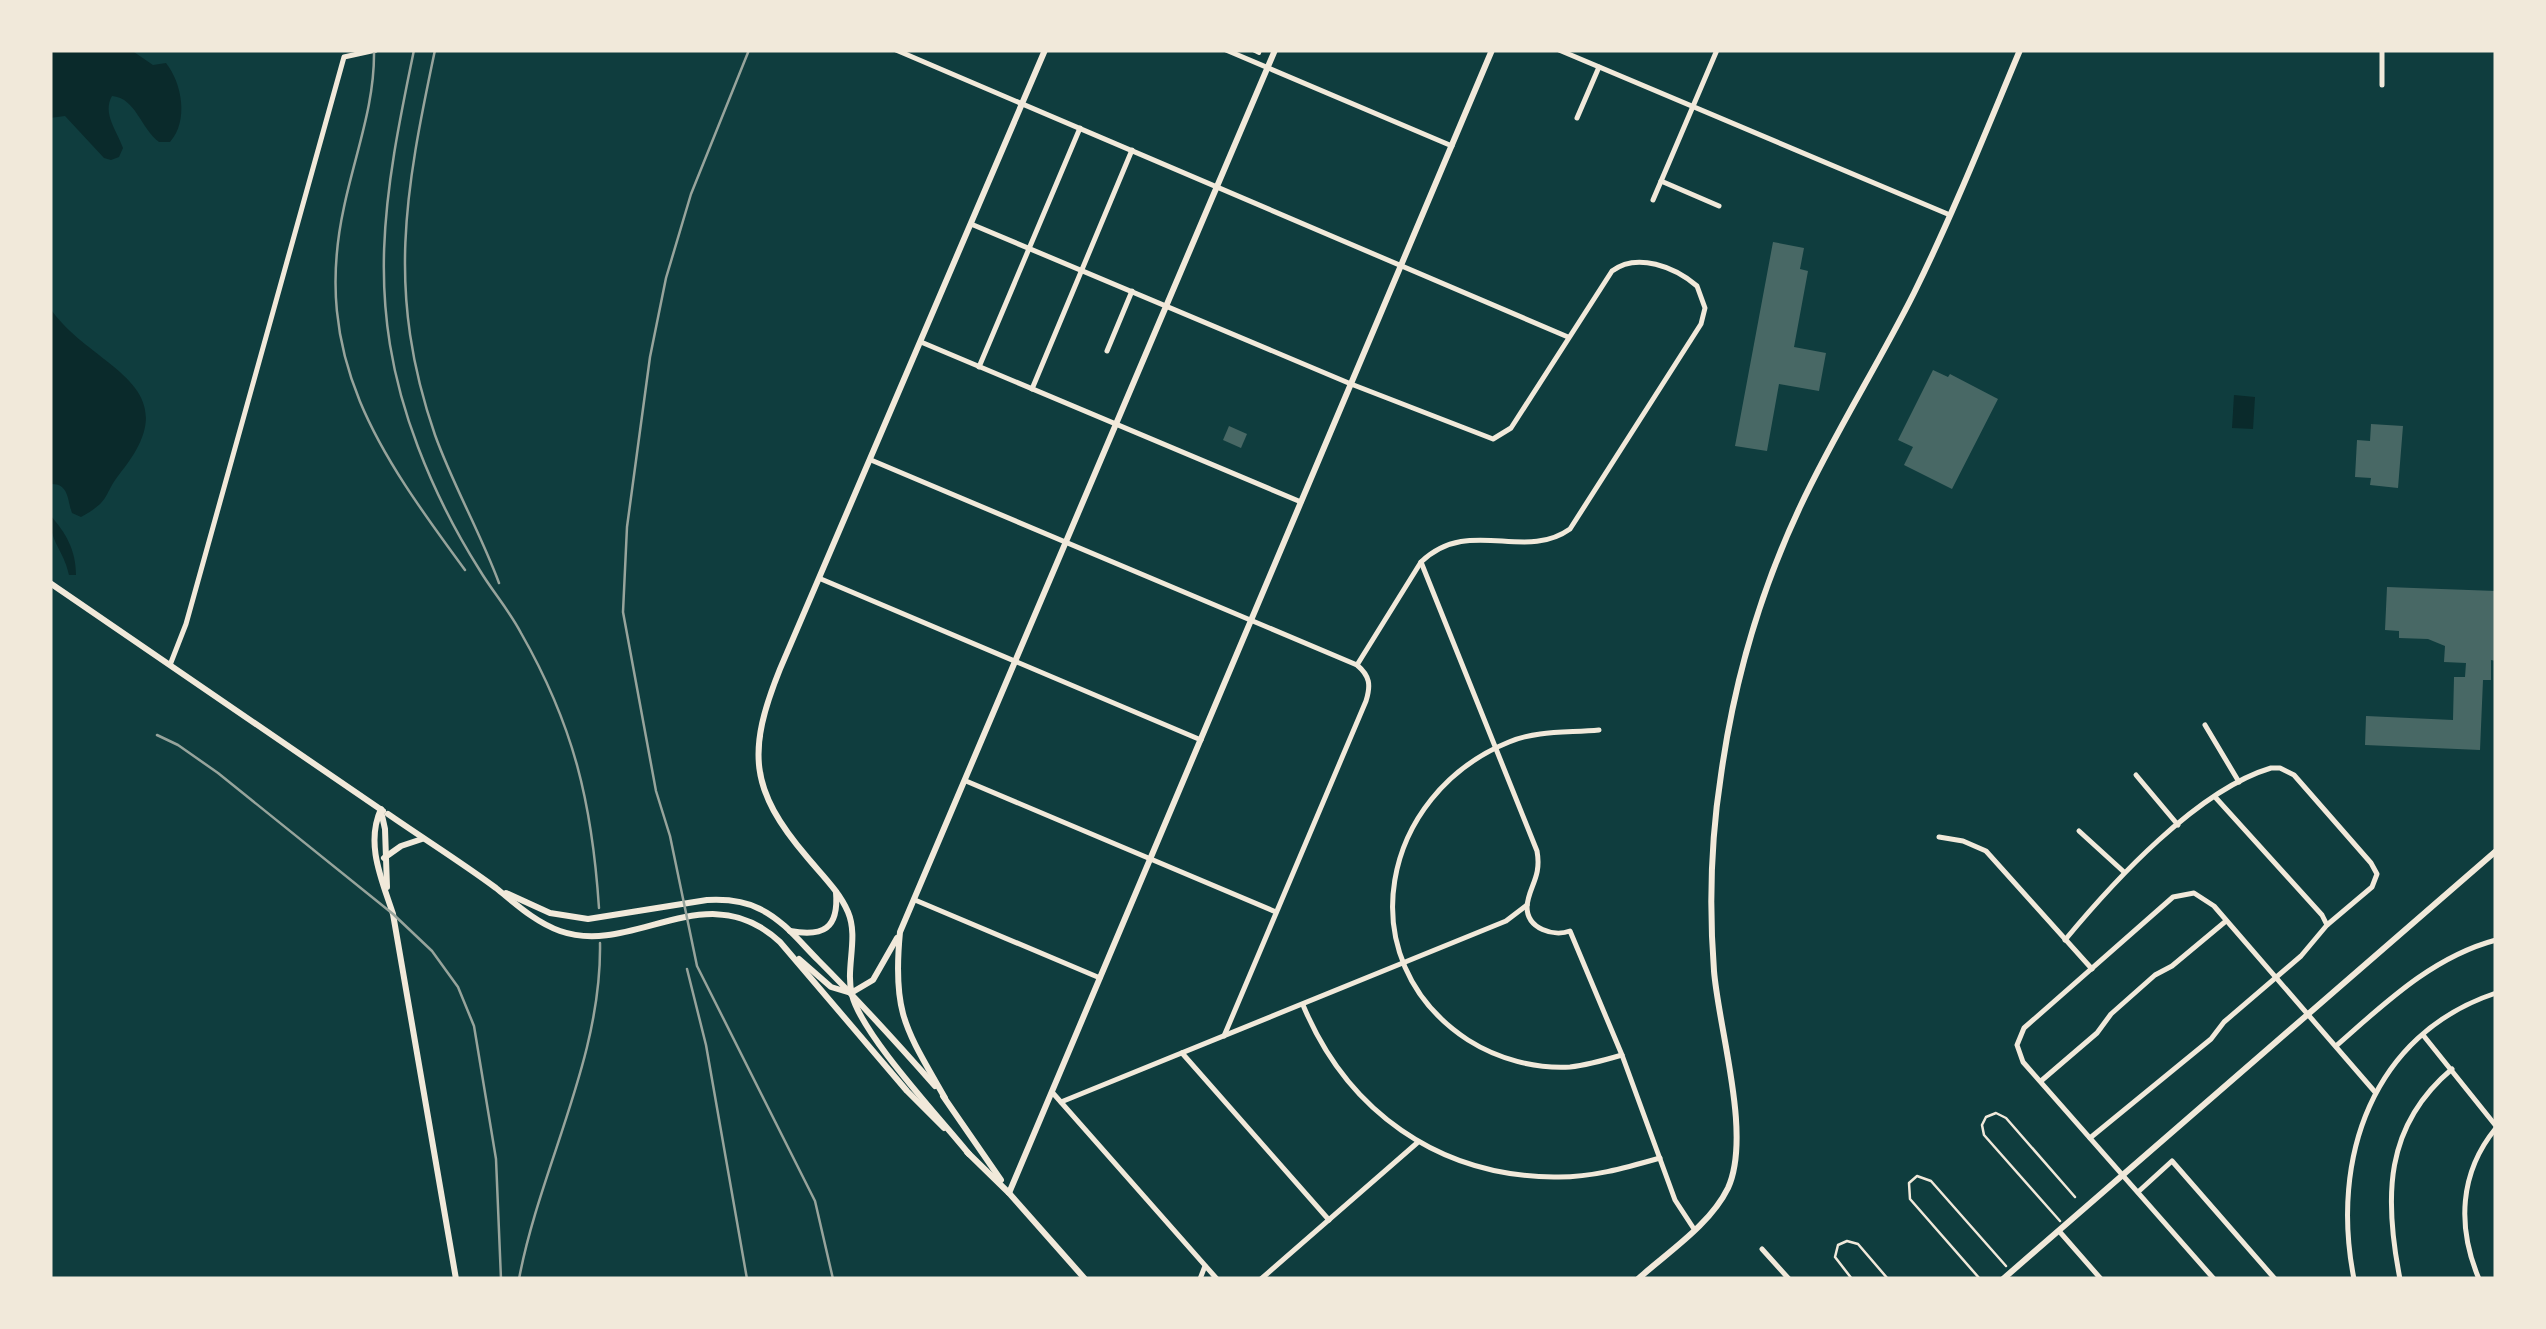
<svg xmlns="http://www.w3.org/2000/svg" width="2546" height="1329" font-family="Arial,sans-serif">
	<rect width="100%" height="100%" fill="#0f3d3e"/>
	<!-- water -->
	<g fill="#0a2a2b">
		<path d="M50,50H131L153,65L166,63C182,83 189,121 170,142H159C141,129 136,98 112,96C102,113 117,131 123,148L119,157L111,160L104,158L65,116L50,118Z"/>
		<path d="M50,308C90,368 193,383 121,472C102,496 112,500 81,517L72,513C67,499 69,483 50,484Z"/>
		<polygon points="2234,395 2255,397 2253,429 2232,428"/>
		<path d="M50,515C66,533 76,550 76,575H69C63,548 50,544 50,515Z"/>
	</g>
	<!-- building -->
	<g fill="#486865">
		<polygon points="1773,242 1804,248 1800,269 1808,271 1794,347 1826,353 1819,391 1779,384 1767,451 1735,446"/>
		<polygon points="1933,370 1948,377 1950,374 1998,399 1952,489 1904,465 1913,447 1898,440"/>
		<polygon points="2371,424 2403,426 2398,488 2370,485 2371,478 2355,477 2357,440 2370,441"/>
		<polygon points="1229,426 1247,434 1241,448 1223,440"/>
		<polygon points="2387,587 2496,591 2496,661 2491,660 2491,680 2483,680 2480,750 2365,745 2366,716 2453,720 2454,677 2465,677 2466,663 2444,662 2445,646 2428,639 2399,638 2399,631 2385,630"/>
	</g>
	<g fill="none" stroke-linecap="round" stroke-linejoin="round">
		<!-- path -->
		<g stroke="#f1e9da" stroke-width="2.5">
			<polyline points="2060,1221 1984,1135 1982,1125 1986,1117 1996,1113 2006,1118 2075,1197"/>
			<polyline points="1852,1279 1835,1257 1838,1245 1847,1241 1858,1244 1888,1279"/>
			<polyline points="1980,1279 1910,1199 1909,1183 1917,1176 1931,1181 2006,1266"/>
		</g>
		<!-- pedestrian -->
		<polyline stroke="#f1e9da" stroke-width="4" points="1253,50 1259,53 1260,50"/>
		<!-- minor -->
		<g stroke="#f1e9da" stroke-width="5">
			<polyline points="896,50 1568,337"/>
			<polyline points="1226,50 1452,146"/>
			<polyline points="1559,50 1950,215"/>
			<polyline points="2382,85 2382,50"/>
			<polyline points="1577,118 1599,67"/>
			<polyline points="1661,181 1719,206"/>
			<polyline points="1653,200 1717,50"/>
			<path d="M971,224L1351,384L1493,439L1511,428L1612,271C1637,252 1675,267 1697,286L1705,308L1701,324L1570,529C1524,562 1469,516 1421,562L1357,665"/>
			<polyline points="921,342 1301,502"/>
			<polyline points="1107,351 1132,291"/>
			<polyline points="979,367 1080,128"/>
			<polyline points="1032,389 1132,150"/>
			<path d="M871,460L1357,665C1370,676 1371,685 1366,701L1224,1036"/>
			<path d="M1421,562L1537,851C1542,878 1528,887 1527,907C1527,929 1554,937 1570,931L1622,1055L1675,1200L1694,1229"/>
			<polyline points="821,579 1201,740"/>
			<polyline points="170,665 186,624 344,57 376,50"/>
			<polyline points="2205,725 2239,782"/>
			<path d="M1599,730C1569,733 1537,730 1509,742C1381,794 1346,960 1468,1040C1498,1059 1535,1069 1570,1067C1588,1065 1605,1060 1622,1055"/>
			<polyline points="2136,775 2178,825"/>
			<polyline points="966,781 1276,912"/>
			<polyline points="2216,798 2322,915 2327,925"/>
			<polyline points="2079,831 2124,872"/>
			<polyline points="1939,837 1963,841 1986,851 2092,969"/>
			<polyline points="915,900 1100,978"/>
			<path d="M2065,940C2113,882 2197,790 2271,768H2280L2294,775L2371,863L2377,874L2372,887L2327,925L2301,956L2224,1022L2211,1039L2090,1138"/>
			<path d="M1303,1005C1347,1111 1438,1176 1554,1177C1590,1178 1625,1168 1660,1158"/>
			<polyline points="2423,1035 2496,1126"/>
			<path d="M2336,1046C2384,1004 2432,957 2496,940"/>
			<polyline points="1182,1053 1329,1220"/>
			<polyline points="2041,1081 2097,1033 2111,1014 2155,975 2172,966 2226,921"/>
			<polyline points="1052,1092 1217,1279"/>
			<polyline points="1061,1102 1506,921 1527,905"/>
			<polyline points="2138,1192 2172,1161 2275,1279"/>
			<polyline points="2059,1231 2101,1279"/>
			<polyline points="1762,1249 1789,1279"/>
			<polyline points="1200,1279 1205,1266"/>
			<polyline points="1261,1279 1417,1143"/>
			<polyline points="2214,1279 2023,1062 2017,1045 2024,1028 2173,897 2194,893 2214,906 2375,1092"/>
			<path d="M2354,1279C2330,1159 2372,1034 2496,993"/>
			<path d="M2400,1279C2384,1198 2384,1126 2452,1069"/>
			<path d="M2479,1279C2457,1227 2459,1173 2496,1128"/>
		</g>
		<!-- tertiary -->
		<g stroke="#f1e9da" stroke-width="6">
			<polyline points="50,583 383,811"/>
			<polyline points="1009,1193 1492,50"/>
			<path d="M1638,1279C1668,1252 1710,1225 1728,1188C1752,1135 1719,1031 1714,971C1709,906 1711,839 1721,775C1734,682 1760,592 1800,507C1834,434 1878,365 1914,293C1953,214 1986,131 2020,50"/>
			<polyline points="2003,1279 2496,851"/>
		</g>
		<!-- secondary -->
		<g stroke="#f1e9da" stroke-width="6">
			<path d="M381,809C365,844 382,880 393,914L456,1279"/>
			<polyline points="381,811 385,829 387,887"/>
			<path d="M388,814C424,839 461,862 496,888C516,904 535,922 560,931C634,957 706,873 780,942L907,1091L944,1128"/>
			<polyline points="384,858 401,846 422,839"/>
			<path d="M506,893L550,913L588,919L707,900C725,899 743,900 760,909C783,920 800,942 818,960C859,1001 897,1043 935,1086"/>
			<path d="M790,931C823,937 839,929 836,892"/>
			<polyline points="799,959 831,987 851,993 873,980 897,938"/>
			<polyline points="943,1096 1001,1180"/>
			<path d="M945,1098C906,1029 892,1014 900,932L1275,50"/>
			<polyline points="967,1152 1009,1193 1085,1279"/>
			<path d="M969,1154C940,1118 862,1035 852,995C845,968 859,938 848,912C839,891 821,874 807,857C749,789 747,751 780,669L1045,50"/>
		</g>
		<!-- rail -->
		<g stroke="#97a49c" stroke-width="2.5">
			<path d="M374,50C375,105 355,154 344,207C311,358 379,453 465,570"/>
			<path d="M414,50C384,195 363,303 418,447C434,489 455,531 479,569C492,591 509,610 521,633C574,726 592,803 599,908"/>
			<path d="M435,50C405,192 386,293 435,435C453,485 480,532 499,583"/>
			<polyline points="749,50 691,194 666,278 650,357 627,527 623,612 656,791 670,836 697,966 815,1201 833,1279"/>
			<polyline points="157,735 178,745 218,773 393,914 432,951 458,987 474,1026 496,1159 501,1279"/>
			<polyline points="687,969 706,1045 747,1279"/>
			<path d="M519,1279C540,1167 602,1059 600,943"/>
		</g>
	</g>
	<!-- border -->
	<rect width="2546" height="1329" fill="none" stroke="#f1e9da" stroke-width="105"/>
</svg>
